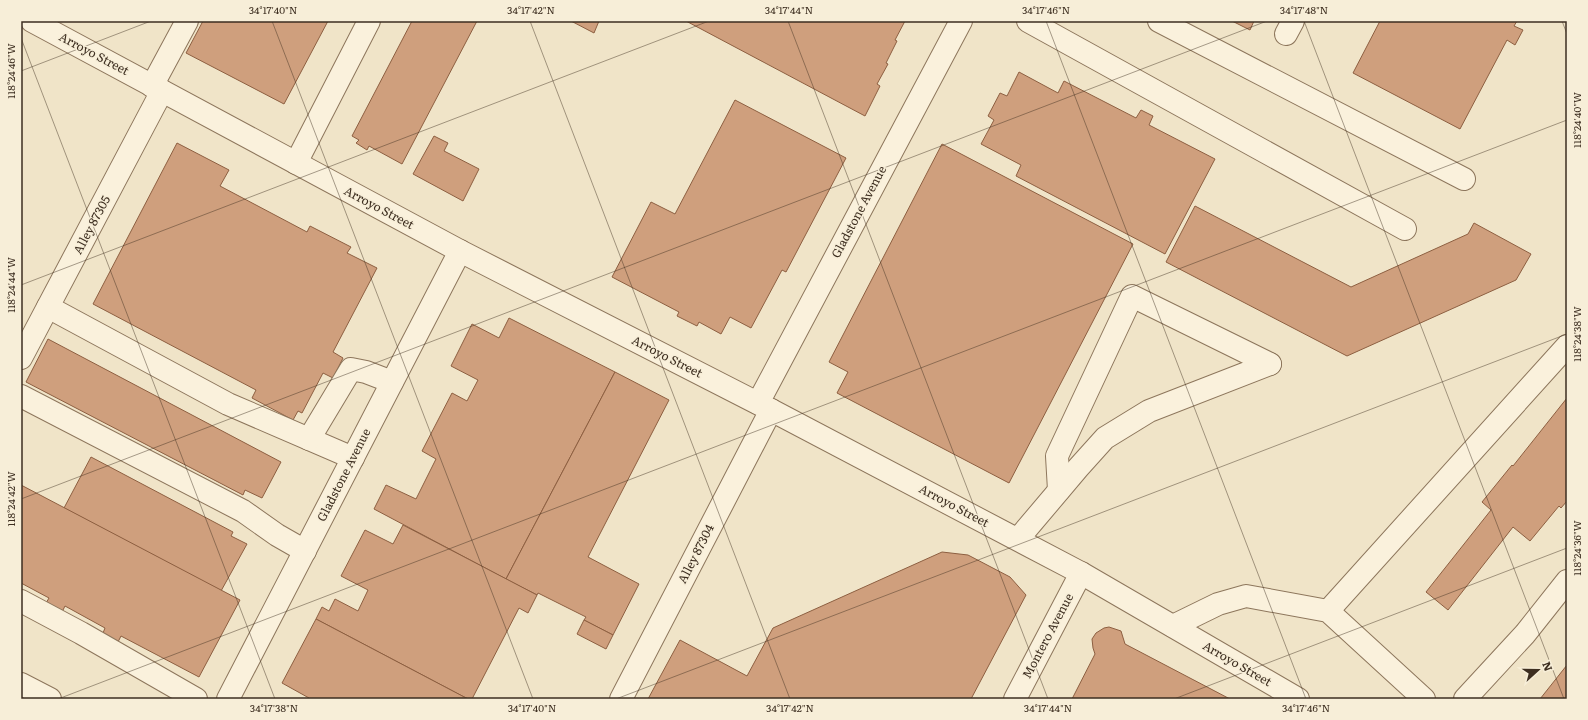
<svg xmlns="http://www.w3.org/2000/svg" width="1588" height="720" font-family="Literata,serif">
	<rect width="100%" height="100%" fill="#f0e4c8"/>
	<!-- building -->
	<g fill="#cf9f7d" stroke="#8d5f41">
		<polygon points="203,21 328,21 284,104 186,53"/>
		<polygon points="412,21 477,21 402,164 369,146 367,150 356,143 359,140 352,136"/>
		<polygon points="571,21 599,21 594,33"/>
		<polygon points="686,21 905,21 895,40 897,41 886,63 888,64 877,84 880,86 865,116"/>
		<polygon points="1232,21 1254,21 1250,30"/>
		<polygon points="1380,21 1517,21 1514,26 1523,30 1515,45 1507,40 1460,129 1353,73"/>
		<polygon points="1019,72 1058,93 1064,81 1136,118 1141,110 1153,116 1149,125 1215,159 1165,254 1016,176 1021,165 981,144 994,120 988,116 1000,93 1007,96"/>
		<polygon points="735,100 846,158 786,272 782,270 751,328 730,317 721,334 699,322 697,326 677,316 679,312 612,277 651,202 675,214"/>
		<polygon points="434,136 448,143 444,151 479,169 463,201 413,174"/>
		<polygon points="177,143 229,170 220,186 307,232 310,226 351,247 347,253 377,268 333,352 343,358 333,378 323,373 302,413 298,411 293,420 252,398 256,390 93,304"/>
		<polygon points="942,144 1133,244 1009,483 837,393 848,372 829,362"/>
		<polygon points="1195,206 1351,287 1468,234 1474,223 1531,254 1516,280 1347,356 1166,262"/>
		<polygon points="509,318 615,372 506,579 374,509 386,485 416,499 436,459 422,451 452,393 467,401 478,380 451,366 472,324 499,338"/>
		<polygon points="48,339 281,462 262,498 245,490 243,495 26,382"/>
		<polygon points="615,372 669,400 588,557 639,584 613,635 584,620 586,617 538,593 537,595 506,579"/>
		<polygon points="1567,398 1567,501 1561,508 1559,506 1530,541 1513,527 1448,610 1426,592 1491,510 1482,502 1512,465 1513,466"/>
		<polygon points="91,457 233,532 231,536 247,544 221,591 64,508"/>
		<polygon points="21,485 240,600 199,677 121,636 118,642 103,633 105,628 65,606 62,612 46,603 49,598 21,583"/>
		<polygon points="403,525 537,595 528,613 519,608 472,699 468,699 316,619 322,607 329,611 335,599 358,611 368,590 341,576 365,530 393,544"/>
		<polygon points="942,552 968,555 1010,577 1026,595 971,699 648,699 680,640 747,676 773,628"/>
		<polygon points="316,619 468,699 309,699 309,698 282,683"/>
		<polygon points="584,620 613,635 606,649 577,634"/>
		<polygon points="1109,627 1121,631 1125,644 1230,699 1072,699 1095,654 1093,648 1092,639 1096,633 1104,628"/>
		<polygon points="1567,665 1567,699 1540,699"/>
	</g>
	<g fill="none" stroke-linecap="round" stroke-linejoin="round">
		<!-- minor casing -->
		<g stroke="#8d765c" stroke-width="24">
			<g id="minor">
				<polyline points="32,21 460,251 771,410 1081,573 1298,699"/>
				<polyline points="1028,21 1405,229"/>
				<polyline points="1159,21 1464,179"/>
				<polyline points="1286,34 1293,21"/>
				<polyline points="152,86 187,21"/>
				<polyline points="296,163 369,21"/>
				<polyline points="48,307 228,404 353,458"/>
				<polyline points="21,358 162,91"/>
				<polyline points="21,396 243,511 277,535 305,551"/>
				<polyline points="758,403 961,21"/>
				<polyline points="309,439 351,369 366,372 392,382"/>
				<polyline points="1059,490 1057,456 1132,296 1270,364"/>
				<polyline points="1018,539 1078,468 1105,438 1149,411 1270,364"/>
				<polyline points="21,601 81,633 196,699"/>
				<polyline points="1328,611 1567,346"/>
				<polyline points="1173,626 1218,604 1246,596 1328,611 1424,699"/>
				<polyline points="21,684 50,699"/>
				<polyline points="228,699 460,251"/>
				<polyline points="621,699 771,410"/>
				<polyline points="1015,699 1081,573"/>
				<polyline points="1465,699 1525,634 1567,581"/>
			</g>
		</g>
		<!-- minor -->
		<use href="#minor" stroke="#faf1dc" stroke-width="22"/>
	</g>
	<!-- ticks -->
	<path fill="none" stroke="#3d2e20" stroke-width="1" stroke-opacity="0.45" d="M272,21L533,699M530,21L790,699M788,21L1048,699M1046,21L1306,699M1304,21L1564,699M1562,21L1567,34M21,38L275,699M21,71L151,21M21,285L709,21M21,499L1267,21M58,699L1567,120M616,699L1567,334M1174,699L1567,548"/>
	<g text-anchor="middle" stroke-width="3" stroke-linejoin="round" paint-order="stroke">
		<!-- street labels -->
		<g font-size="12" fill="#3d2e20" stroke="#f7eed8">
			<text transform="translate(94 54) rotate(28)" y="4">Arroyo Street</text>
			<text transform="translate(379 208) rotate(28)" y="4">Arroyo Street</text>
			<text transform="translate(859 212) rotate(-62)" y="4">Gladstone Avenue</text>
			<text transform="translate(92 225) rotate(-62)" y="4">Alley 87305</text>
			<text transform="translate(667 357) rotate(27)" y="4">Arroyo Street</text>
			<text transform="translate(344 475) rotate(-63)" y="4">Gladstone Avenue</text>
			<text transform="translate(954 506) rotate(28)" y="4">Arroyo Street</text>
			<text transform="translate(696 554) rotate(-63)" y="4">Alley 87304</text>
			<text transform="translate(1048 636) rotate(-62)" y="4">Montero Avenue</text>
			<text transform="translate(1237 664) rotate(30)" y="4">Arroyo Street</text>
		</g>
	</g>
	<!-- border -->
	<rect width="1588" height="720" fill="none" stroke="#f7eed8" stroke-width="44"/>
	<!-- north arrow -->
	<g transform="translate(1538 670) rotate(69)" stroke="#f7eed8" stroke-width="3" paint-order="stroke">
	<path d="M0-3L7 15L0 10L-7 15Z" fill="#3d2e20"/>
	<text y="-6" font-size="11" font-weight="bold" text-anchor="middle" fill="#3d2e20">N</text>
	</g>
	<rect x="22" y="22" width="1544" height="676" fill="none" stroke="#3d2e20" stroke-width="1.5"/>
	<g font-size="10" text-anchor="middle" fill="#3d2e20">
		<text x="273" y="14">34°17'40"N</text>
		<text x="531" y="14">34°17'42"N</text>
		<text x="789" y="14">34°17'44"N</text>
		<text x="1046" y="14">34°17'46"N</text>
		<text x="1304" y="14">34°17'48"N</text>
		<text transform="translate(11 71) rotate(-90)" y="4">118°24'46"W</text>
		<text transform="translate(1577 120) rotate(-90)" y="4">118°24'40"W</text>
		<text transform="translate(11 285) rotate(-90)" y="4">118°24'44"W</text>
		<text transform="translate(1577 334) rotate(-90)" y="4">118°24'38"W</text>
		<text transform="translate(11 499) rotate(-90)" y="4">118°24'42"W</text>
		<text transform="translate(1577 548) rotate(-90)" y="4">118°24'36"W</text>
		<text x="274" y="712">34°17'38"N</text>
		<text x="532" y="712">34°17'40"N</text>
		<text x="790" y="712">34°17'42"N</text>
		<text x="1048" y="712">34°17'44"N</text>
		<text x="1306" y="712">34°17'46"N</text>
	</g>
</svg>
